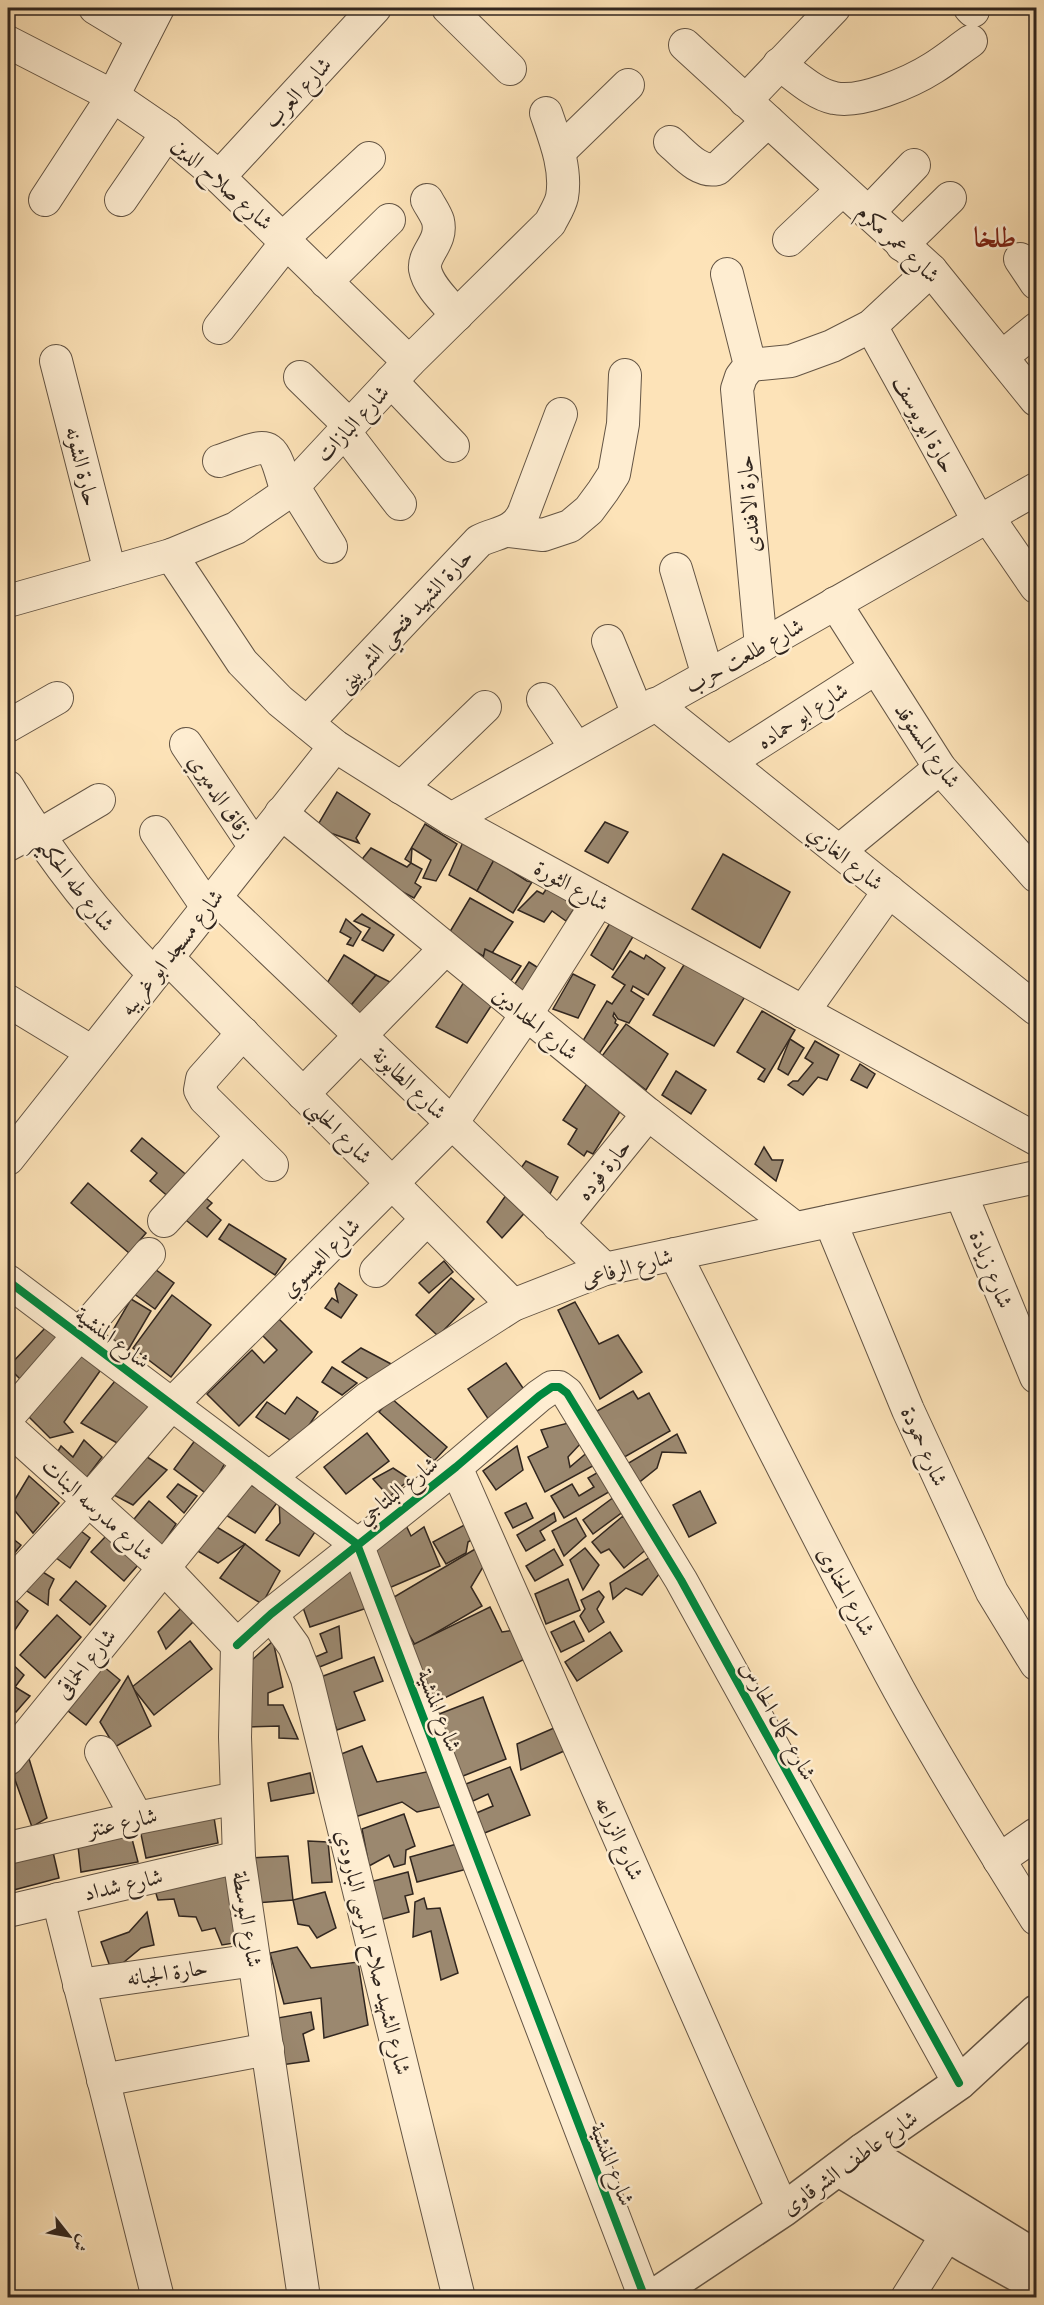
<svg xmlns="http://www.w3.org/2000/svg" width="1044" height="2305" font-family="'Sorts Mill Goudy',Amiri,serif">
	<rect width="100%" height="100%" fill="#fde3b8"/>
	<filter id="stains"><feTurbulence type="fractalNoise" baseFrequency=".00333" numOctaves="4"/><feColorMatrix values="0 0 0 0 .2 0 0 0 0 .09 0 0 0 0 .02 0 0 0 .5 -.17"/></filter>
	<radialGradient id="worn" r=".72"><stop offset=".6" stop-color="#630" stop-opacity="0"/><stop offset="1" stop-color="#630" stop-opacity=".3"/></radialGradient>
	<!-- building -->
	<g fill="#9b886f" stroke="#31261f" stroke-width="1.5">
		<polygon points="337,792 370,814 356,838 359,843 316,828"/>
		<polygon points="605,822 628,832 608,863 585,851"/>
		<polygon points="425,824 457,844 436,881 423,878 431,860 412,848 411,863 405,859"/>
		<polygon points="463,842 494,860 477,891 449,875"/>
		<polygon points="371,848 407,867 411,863 422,869 415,883 421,887 414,898 367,873 363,858"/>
		<polygon points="723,854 790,892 760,948 692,909"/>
		<polygon points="494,860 527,881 532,882 513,913 477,891"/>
		<polygon points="547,888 568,901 574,909 566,921 552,911 544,922 518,910 537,891 543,894"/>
		<polygon points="470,898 513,922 488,959 448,935"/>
		<polygon points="362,914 394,935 383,951 362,940 370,928 354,921"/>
		<polygon points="614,916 637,930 613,970 591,955"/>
		<polygon points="346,919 361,932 353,946 347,944 351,938 340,932"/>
		<polygon points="485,949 521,966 504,991 479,976"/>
		<polygon points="630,951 644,959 646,955 665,968 648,995 633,986 631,991 644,999 629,1023 618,1019 614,1013 613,1016 616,1020 615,1023 618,1025 595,1060 578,1049 607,1001 612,1004 625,985 612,977"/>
		<polygon points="344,955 376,975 348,1009 324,988"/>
		<polygon points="687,960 753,984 714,1046 653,1015"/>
		<polygon points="529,962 551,976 529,1001 511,990"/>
		<polygon points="573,974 595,985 578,1018 553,1009"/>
		<polygon points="376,975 390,982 361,1022 348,1009"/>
		<polygon points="464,982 495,1000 467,1043 436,1027"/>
		<polygon points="762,1011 795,1030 764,1082 758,1079 765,1069 737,1052"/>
		<polygon points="626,1024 668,1054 646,1090 602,1056"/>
		<polygon points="790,1039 804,1048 788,1075 778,1069"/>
		<polygon points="815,1041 839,1055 827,1080 818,1077 803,1095 788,1085 793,1081 798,1081 813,1063 805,1058"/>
		<polygon points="860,1064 875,1074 867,1088 851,1080"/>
		<polygon points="676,1071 706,1090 691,1114 662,1095"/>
		<polygon points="592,1076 628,1099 593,1154 587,1151 584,1156 568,1144 577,1129 563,1120"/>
		<polygon points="142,1138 189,1177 171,1199 150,1181 157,1173 131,1151"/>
		<polygon points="764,1147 772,1160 783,1160 776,1181 755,1164"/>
		<polygon points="526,1161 558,1177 550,1194 516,1175"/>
		<polygon points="88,1183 146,1233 129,1253 71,1203"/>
		<polygon points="509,1191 529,1208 502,1238 487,1222"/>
		<polygon points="201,1194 212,1203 207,1208 221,1220 207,1237 182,1217"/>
		<polygon points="229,1224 286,1259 275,1275 219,1239"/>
		<polygon points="444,1261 453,1272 429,1293 419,1283"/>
		<polygon points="152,1267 174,1283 155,1309 133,1293"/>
		<polygon points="451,1278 474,1299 438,1336 416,1315"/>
		<polygon points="339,1283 357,1295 341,1318 325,1308 332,1298 338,1302 335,1289"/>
		<polygon points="172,1295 211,1325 171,1377 133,1348"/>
		<polygon points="131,1299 151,1311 124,1357 115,1352 120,1344 109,1337"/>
		<polygon points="575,1302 599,1344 618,1335 642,1372 600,1399 558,1310"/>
		<polygon points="278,1318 312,1352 239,1426 207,1394 252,1350 264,1363 277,1350 262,1335"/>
		<polygon points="48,1325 60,1335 20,1379 8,1367"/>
		<polygon points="361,1348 393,1365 373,1382 342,1362"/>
		<polygon points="82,1352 100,1371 64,1422 73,1432 50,1438 29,1417"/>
		<polygon points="506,1363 527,1394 489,1420 468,1389"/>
		<polygon points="332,1367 357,1383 342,1395 322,1382"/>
		<polygon points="115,1381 150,1405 119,1444 81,1423"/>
		<polygon points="633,1391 638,1399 649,1393 670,1431 621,1459 595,1412"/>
		<polygon points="297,1397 318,1412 296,1444 256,1417 267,1402 285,1414"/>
		<polygon points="391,1398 447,1447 434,1461 379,1412"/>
		<polygon points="572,1422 583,1441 568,1457 570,1467 590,1450 600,1462 545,1492 528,1457 548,1447 541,1430"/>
		<polygon points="367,1433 389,1461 346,1494 324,1467"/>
		<polygon points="677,1434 686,1453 662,1452 657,1468 637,1484 627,1464"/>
		<polygon points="196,1439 227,1459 208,1495 174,1469"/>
		<polygon points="84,1440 102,1457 84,1481 54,1458 61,1446 73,1457"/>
		<polygon points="517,1446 523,1470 496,1490 483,1471"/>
		<polygon points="141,1453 167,1470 133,1505 112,1494"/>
		<polygon points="393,1468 410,1479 389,1497 373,1479"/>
		<polygon points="602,1470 614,1489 564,1518 551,1496 572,1484 579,1496 594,1487 588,1478"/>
		<polygon points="29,1476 59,1503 33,1533 11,1506"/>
		<polygon points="247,1483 279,1500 255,1533 221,1512"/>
		<polygon points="178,1484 197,1496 184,1513 167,1497"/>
		<polygon points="700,1491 716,1523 689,1537 673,1505"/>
		<polygon points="614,1497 624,1511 593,1534 583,1520"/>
		<polygon points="279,1500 317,1529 299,1556 266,1540 280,1523"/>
		<polygon points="149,1501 176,1524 158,1551 130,1524"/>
		<polygon points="526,1503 533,1518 513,1528 505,1513"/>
		<polygon points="554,1513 556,1521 540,1531 545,1540 526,1551 517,1535"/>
		<polygon points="623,1516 648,1548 624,1568 609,1549 601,1553 592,1542"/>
		<polygon points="576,1518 586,1536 564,1556 552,1531"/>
		<polygon points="404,1521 411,1536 424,1527 440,1566 389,1588 372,1547"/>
		<polygon points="470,1522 478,1536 468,1542 466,1553 446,1564 433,1542"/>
		<polygon points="215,1526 245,1544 218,1563 196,1550"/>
		<polygon points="77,1528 90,1538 70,1568 52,1555"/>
		<polygon points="8,1535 21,1545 8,1561"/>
		<polygon points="106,1536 138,1565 124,1581 91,1552"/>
		<polygon points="245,1544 280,1571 262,1604 220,1578"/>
		<polygon points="482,1545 486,1562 471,1587 482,1606 415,1645 389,1600"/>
		<polygon points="585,1548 599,1565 583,1590 570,1560"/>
		<polygon points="554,1549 563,1565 535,1581 526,1566"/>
		<polygon points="650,1557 660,1573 642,1595 626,1588 613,1599 610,1583"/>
		<polygon points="356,1564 370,1607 310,1627 301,1602"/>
		<polygon points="38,1569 54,1579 49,1590 48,1605 21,1587"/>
		<polygon points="568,1579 580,1610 546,1624 535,1594"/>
		<polygon points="76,1581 106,1606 90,1625 60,1600"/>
		<polygon points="599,1591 604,1597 597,1609 604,1622 589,1632 580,1616 585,1609 581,1600"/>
		<polygon points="13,1598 28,1611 8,1640 8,1603"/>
		<polygon points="185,1604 198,1617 166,1649 158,1632"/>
		<polygon points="490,1607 502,1632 514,1630 527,1658 430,1705 404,1649"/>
		<polygon points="57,1615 81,1637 45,1678 20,1655"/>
		<polygon points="574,1621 584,1641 561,1652 551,1632"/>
		<polygon points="339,1626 342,1658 317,1668 313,1658 327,1652 320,1634"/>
		<polygon points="610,1632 622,1651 577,1681 565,1662"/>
		<polygon points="190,1641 212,1669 154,1715 132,1687"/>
		<polygon points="273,1641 283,1687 268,1693 268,1705 283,1705 298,1739 279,1738 279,1726 244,1727 251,1661"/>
		<polygon points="374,1657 383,1681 354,1692 365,1720 337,1730 318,1678"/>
		<polygon points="8,1660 24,1675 15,1687 30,1696 16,1712 8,1706"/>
		<polygon points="98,1662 120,1680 86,1725 63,1707"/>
		<polygon points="128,1676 151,1726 115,1747 100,1722"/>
		<polygon points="483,1697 506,1759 458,1778 434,1716"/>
		<polygon points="554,1728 564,1751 521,1770 517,1744"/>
		<polygon points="362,1746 377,1782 431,1771 444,1806 417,1812 402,1802 355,1817 336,1756"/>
		<polygon points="27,1752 47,1818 32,1827 10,1766"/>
		<polygon points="510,1767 530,1815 482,1834 474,1814 493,1806 488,1794 473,1801 466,1784"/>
		<polygon points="310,1773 314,1793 271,1801 268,1783"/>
		<polygon points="213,1811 218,1843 146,1858 141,1834 131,1835 138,1862 81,1872 78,1846"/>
		<polygon points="404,1814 415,1846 406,1850 405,1864 394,1867 389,1855 369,1866 362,1829"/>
		<polygon points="308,1841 328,1842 332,1882 312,1883"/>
		<polygon points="464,1842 471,1868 417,1882 410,1857"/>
		<polygon points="53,1852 59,1878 10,1891 8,1864"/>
		<polygon points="288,1856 293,1900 256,1903 250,1858"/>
		<polygon points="408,1872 413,1894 405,1896 409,1912 376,1921 366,1883"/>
		<polygon points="228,1876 240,1942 222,1945 215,1928 202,1931 196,1917 179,1916 174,1899 158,1900 153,1884"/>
		<polygon points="325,1892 336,1928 317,1938 309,1926 298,1924 293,1900"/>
		<polygon points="424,1898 427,1909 440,1908 458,1973 441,1980 431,1931 413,1937 415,1902"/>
		<polygon points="147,1912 154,1945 141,1948 112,1972 101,1942 129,1932"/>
		<polygon points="297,1947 311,1968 358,1962 368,2025 324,2038 321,1998 284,2004 270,1953"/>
		<polygon points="311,2012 314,2029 303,2034 309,2061 281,2065 272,2019"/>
	</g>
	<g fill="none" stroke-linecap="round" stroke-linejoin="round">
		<!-- minor casing -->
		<g stroke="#645545" stroke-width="34">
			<g id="minor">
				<polyline points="95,8 143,37"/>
				<polyline points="448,8 510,69"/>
				<polyline points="970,8 973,11"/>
				<polyline points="8,42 113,96 167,133 219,177 409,362"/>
				<polyline points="685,45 931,270 1036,400"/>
				<path d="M779,64C796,76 814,94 834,98C860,104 911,82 933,68C946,60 958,50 971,41"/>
				<polyline points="745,101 834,8"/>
				<path d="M670,142C683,153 698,173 717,169L768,121"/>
				<polyline points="560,151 628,85"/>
				<polyline points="219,177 375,8"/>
				<polyline points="45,200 113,96 158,8"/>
				<polyline points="121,200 167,133"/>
				<path d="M427,200C430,206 436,214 438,221C443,242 423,253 425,269C428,286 446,302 457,315"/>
				<polyline points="868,213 914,165"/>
				<polyline points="283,238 369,158"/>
				<polyline points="789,240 842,190"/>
				<polyline points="902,245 950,198"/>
				<polyline points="1020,259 1036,283"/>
				<polyline points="727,274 750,365 741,377 737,389 761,646"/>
				<polyline points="326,282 389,220"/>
				<polyline points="871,326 979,522"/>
				<polyline points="219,328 286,243"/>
				<polyline points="1002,357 1036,329"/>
				<polyline points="56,361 110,572"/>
				<polyline points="750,365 791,361 832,346 871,326 931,270"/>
				<polyline points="300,377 350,426"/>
				<polyline points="391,381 453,446"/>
				<polyline points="344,431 400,504"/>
				<path d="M219,461C272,443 271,436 287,493"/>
				<polyline points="293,486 331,547"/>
				<polyline points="988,517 1036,587"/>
				<polyline points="509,531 543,535 570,526 589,510 603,491 614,474 623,424 625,375"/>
				<polyline points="171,555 242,662 280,701 335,746 451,819 1036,1139"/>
				<polyline points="676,569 708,676"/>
				<path d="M8,601L171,555L236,528L287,493L409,362L550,223C554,215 560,206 562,197C567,169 555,139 546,113"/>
				<polyline points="835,603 940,768 1036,876"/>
				<polyline points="608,641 638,714"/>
				<polyline points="543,699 576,748"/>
				<polyline points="655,704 1036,1009"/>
				<path d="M307,723L479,541C497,532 515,533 524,512L561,414"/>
				<polyline points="8,726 57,698"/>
				<polyline points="186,744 255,847"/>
				<polyline points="729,762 876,668"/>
				<path d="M8,787C49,855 97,917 154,974"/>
				<polyline points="401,788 485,707"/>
				<polyline points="281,813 648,1114 795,1228"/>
				<polyline points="451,819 761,646 1036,489"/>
				<polyline points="156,832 207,907"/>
				<polyline points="38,836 99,800"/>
				<polyline points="8,845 34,831"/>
				<polyline points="839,851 940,768"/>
				<polyline points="215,897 605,1269"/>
				<polyline points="167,957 513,1305"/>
				<polyline points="8,1001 92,1052"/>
				<polyline points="803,1012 889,891"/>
				<polyline points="243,1033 202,1079 200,1090 205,1099 272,1165"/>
				<polyline points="303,1094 445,949"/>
				<polyline points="8,1159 335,746"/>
				<polyline points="961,1194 1036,1377"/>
				<polyline points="164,1221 242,1136"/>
				<polyline points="830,1221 908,1410 992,1592 1036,1664"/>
				<polyline points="558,1225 648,1114"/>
				<path d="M675,1254C749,1400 821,1546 899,1690C942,1768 989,1844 1036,1919"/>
				<polyline points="376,1271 427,1219"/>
				<polyline points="8,1281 357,1544 645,2298"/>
				<polyline points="8,1417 149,1254"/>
				<polyline points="8,1428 163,1567 237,1645 235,1737 239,1857 304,2298"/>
				<polyline points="456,1467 783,2210"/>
				<polyline points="269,1478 368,1398 513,1305 605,1269 1036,1177"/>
				<polyline points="8,1587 88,1501 172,1404 452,1123 526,1015 599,900"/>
				<polyline points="271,1614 294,1646 307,1679 459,2298"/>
				<polyline points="237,1645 271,1614 456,1467 539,1396 552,1387 559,1387 567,1393 681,1580 959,2083"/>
				<polyline points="101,1752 137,1818"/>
				<polyline points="8,1759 249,1463"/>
				<polyline points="8,1848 137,1818 237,1798"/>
				<polyline points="999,1860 1036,1834"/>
				<polyline points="58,1899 158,2298"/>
				<polyline points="8,1911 239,1857"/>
				<polyline points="79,1985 254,1960"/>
				<polyline points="103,2080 268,2049"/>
				<polyline points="907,2298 948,2233"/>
			</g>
		</g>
		<!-- tertiary casing -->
		<g stroke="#645545" stroke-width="36">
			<g id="tertiary">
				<polyline points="863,2150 1036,2257"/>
				<polyline points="838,2169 968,2247 1036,2285"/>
				<polyline points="651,2298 783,2210 863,2150 959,2083 1036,2012"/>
			</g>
		</g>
		<!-- minor -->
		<use href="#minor" stroke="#feedd1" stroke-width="32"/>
		<!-- tertiary -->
		<use href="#tertiary" stroke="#feedd1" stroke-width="33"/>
		<!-- cycleway casing -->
		<g stroke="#feedd1" stroke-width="11">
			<g id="cycleway">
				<polyline points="8,1281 357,1544 645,2298"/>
				<polyline points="237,1645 271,1614 456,1467 539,1396 552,1387 559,1387 567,1393 681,1580 959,2083"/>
			</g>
		</g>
		<!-- cycleway -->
		<use href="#cycleway" stroke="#00873e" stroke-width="8"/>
	</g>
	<g text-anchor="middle" stroke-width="5" stroke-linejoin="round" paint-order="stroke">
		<!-- street labels -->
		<g font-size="22" fill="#31261f" stroke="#feedd1">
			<text transform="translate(297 92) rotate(-47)" y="8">شارع العرب</text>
			<text transform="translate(223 183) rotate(42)" y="8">شارع صلاح الدين</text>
			<text transform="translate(899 243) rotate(43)" y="8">شارع عمر مكرم</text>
			<text transform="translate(352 423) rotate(-47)" y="8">شارع البازات</text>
			<text transform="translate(925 424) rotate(61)" y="8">حارة ابو يوسف</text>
			<text transform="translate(83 466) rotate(76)" y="8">حارة الشونه</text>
			<text transform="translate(748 504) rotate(-95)" y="8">حارة الافندى</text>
			<text transform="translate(404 620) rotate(-47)" y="8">حارة الشهيد فتحي الشربينى</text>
			<text transform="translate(744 655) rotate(-29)" y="8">شارع طلعت حرب</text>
			<text transform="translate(802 715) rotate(-33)" y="8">شارع ابو حماده</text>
			<text transform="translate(928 745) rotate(55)" y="8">شارع المستوقد</text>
			<text transform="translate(221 796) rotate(56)" y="8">زقاق الدميري</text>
			<text transform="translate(846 857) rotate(39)" y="8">شارع الغازي</text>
			<text transform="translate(76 884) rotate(52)" y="8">شارع طه الحكيم</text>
			<text transform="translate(572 885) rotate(29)" y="8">شارع الثورة</text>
			<text transform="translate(171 952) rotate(-52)" y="8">شارع مسجد ابو غريبه</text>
			<text transform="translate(536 1023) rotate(39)" y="8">شارع الحدادين</text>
			<text transform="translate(410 1083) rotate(44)" y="8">شارع الطابونة</text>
			<text transform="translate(340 1131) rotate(45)" y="8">شارع الحلبى</text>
			<text transform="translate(603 1169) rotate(-51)" y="8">حارة فوده</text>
			<text transform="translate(320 1257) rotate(-45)" y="8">شارع العيسوي</text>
			<text transform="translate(627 1267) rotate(-15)" y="8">شارع الرفاعى</text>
			<text transform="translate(992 1269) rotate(68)" y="8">شارع زيادة</text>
			<text transform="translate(113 1337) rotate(37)" y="8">شارع المنشية</text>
			<text transform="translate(925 1446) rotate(66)" y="8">شارع حمودة</text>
			<text transform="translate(397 1490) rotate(-38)" y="8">شارع البلتاجي</text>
			<text transform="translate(98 1509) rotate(42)" y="8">شارع مدرسه البنات</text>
			<text transform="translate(847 1591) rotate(62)" y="8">شارع الحناوى</text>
			<text transform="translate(85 1663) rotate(-51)" y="8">شارع الحماقى</text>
			<text transform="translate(440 1710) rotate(69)" y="8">شارع المنشية</text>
			<text transform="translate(779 1720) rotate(61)" y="8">شارع كمال الحارس</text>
			<text transform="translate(122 1822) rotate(-13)" y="8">شارع عنتر</text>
			<text transform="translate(620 1838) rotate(66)" y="8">شارع الزراعه</text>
			<text transform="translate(123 1884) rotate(-13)" y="8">شارع شداد</text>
			<text transform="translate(248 1919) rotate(81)" y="8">شارع البوسطة</text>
			<text transform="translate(374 1952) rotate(76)" y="8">شارع الشهيد صلاح المرسى البارودي</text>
			<text transform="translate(167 1972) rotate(-8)" y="8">حارة الجبانه</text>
			<text transform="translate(849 2162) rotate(-36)" y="8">شارع عاطف الشرقاوى</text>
			<text transform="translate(613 2164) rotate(69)" y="8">شارع المنشية</text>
		</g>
		<!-- district labels -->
		<g font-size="28" font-weight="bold" fill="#7a1f14" stroke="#feedd1">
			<text x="995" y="247">طلخا</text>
		</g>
	</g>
	<!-- margin -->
	<rect width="1044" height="2305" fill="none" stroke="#fde3b8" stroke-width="30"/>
	<rect x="9" y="9" width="1026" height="2287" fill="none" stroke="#31261f" stroke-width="3"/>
	<rect x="15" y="15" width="1014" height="2275" fill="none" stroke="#31261f" stroke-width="1.5"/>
	<!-- north arrow -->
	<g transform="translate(69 2236) rotate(121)" stroke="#feedd1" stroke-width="4.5" paint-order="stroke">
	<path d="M0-4.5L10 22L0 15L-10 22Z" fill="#31261f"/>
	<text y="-9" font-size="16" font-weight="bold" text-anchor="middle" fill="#31261f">ش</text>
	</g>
	<rect width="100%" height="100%" filter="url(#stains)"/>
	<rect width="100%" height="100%" fill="url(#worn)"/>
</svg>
